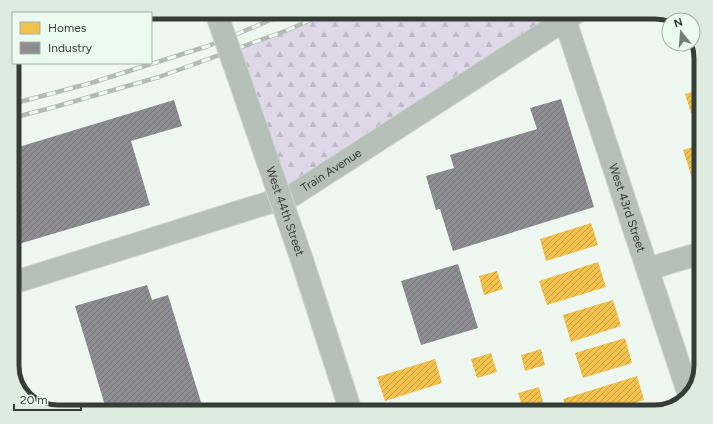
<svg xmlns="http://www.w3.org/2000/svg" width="713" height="424" font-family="Figtree,sans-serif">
	<defs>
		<pattern id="forest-firs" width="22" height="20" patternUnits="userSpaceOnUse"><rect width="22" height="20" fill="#ded8e8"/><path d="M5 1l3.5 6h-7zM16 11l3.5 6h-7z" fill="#bfbac8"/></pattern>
		<pattern id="homes-hatch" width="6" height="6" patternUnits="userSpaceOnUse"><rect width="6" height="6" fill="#f2c14e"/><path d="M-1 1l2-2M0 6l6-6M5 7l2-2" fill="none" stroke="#c59e42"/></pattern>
		<pattern id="industry-hatch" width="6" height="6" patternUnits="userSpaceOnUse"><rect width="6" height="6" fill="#8d8d92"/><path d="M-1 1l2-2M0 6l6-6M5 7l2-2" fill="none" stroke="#747478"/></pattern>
	</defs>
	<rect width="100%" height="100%" fill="#eef8f0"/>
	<!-- forest -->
	<polygon fill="url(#forest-firs)" points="328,12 577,12 281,199 229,50 288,30"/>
	<!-- homes -->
	<g fill="url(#homes-hatch)">
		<polygon points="701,89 701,110 691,113 685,94"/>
		<polygon points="696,146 701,160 701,206 683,150"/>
		<polygon points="591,223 598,245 546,261 540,239"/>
		<polygon points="598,262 606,287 547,305 539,281"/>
		<polygon points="497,271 503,289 484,295 479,276"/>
		<polygon points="613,300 621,326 571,342 563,315"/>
		<polygon points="625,338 632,363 583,378 575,353"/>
		<polygon points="541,349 545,365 525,371 521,355"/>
		<polygon points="491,353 497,372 477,378 471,359"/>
		<polygon points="435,359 442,383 385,401 377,377"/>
		<polygon points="637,376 644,400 605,412 567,412 563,399"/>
		<polygon points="539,387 544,406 524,412 518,393"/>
		<polygon points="431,403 434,412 401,412"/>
		<polygon points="506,404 508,412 486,412 486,410"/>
	</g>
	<!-- industry -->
	<g fill="url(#industry-hatch)">
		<polygon points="561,99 594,207 453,251 440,209 436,210 426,176 454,168 450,155 537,129 530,108"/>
		<polygon points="174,100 182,126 131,141 150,205 12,246 12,149"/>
		<polygon points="458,264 478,328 421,345 401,281"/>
		<polygon points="147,285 152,300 168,295 204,412 107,412 75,306"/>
	</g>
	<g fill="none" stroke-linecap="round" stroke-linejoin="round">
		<!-- minor casing -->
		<g stroke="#ced5d0" stroke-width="24">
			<g id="minor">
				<path id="s1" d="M565,20L689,395"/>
				<polyline points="303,263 351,412"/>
				<polyline points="648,269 701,253"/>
				<path id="s2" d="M12,283L293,195L577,12"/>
			</g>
		</g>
		<!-- minor -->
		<use href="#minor" stroke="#b5c1b8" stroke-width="22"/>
		<!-- rail casing -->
		<g stroke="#b2bbb4" stroke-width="4.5">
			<g id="rail">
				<polyline points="12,104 91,83 208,46 290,12"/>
				<polyline points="12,118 51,108 159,77 288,30 328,12"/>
			</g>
		</g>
		<!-- rail -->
		<use href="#rail" stroke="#ebfbee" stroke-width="3" stroke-dasharray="9" stroke-linecap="butt"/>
		<!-- minor-bridge casing -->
		<g stroke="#ced5d0" stroke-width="24" stroke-linecap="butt">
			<g id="minor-bridge">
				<path id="s3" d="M216,12L303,263"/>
			</g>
		</g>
		<!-- minor-bridge -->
		<use href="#minor-bridge" stroke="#b5c1b8" stroke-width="22"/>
	</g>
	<g text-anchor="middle" stroke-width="4" stroke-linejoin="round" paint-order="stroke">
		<!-- street labels -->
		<g font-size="12" fill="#363c37" stroke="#ebfbee">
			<text dy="4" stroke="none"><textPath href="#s2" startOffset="340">Train Avenue</textPath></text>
			<text dy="4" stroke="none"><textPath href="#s1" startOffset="198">West 43rd Street</textPath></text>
			<text dy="4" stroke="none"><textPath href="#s3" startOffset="211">West 44th Street</textPath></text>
		</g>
	</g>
	<!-- crop -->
	<path d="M0 0H713V424H0ZM58 19H655A39 39 0 0 1 694 58V366A39 39 0 0 1 655 405H58A39 39 0 0 1 19 366V58A39 39 0 0 1 58 19Z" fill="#ddecdf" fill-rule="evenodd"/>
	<path fill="none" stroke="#363c37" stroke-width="5" d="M58 19H655A39 39 0 0 1 694 58V366A39 39 0 0 1 655 405H58A39 39 0 0 1 19 366V58A39 39 0 0 1 58 19Z"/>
	<!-- legend -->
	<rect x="12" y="12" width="140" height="52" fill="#ebfbee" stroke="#a3afa5"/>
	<rect x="20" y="22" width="20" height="12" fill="#f2c14e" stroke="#a3afa5"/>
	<text x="48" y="32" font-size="12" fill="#363c37">Homes</text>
	<rect x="20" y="42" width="20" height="12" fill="#8d8d92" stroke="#a3afa5"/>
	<text x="48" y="52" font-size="12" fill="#363c37">Industry</text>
	<!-- north arrow -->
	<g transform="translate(681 32) rotate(343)"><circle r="19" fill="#ebfbee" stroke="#a3afa5"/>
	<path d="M0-3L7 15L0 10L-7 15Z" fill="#767e78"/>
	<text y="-6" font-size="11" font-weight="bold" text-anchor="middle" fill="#363c37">N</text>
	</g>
	<!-- scale -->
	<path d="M14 404v6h67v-6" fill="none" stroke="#363c37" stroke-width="2"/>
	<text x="20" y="404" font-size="12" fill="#363c37" stroke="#ebfbee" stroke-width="3" paint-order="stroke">20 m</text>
</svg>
